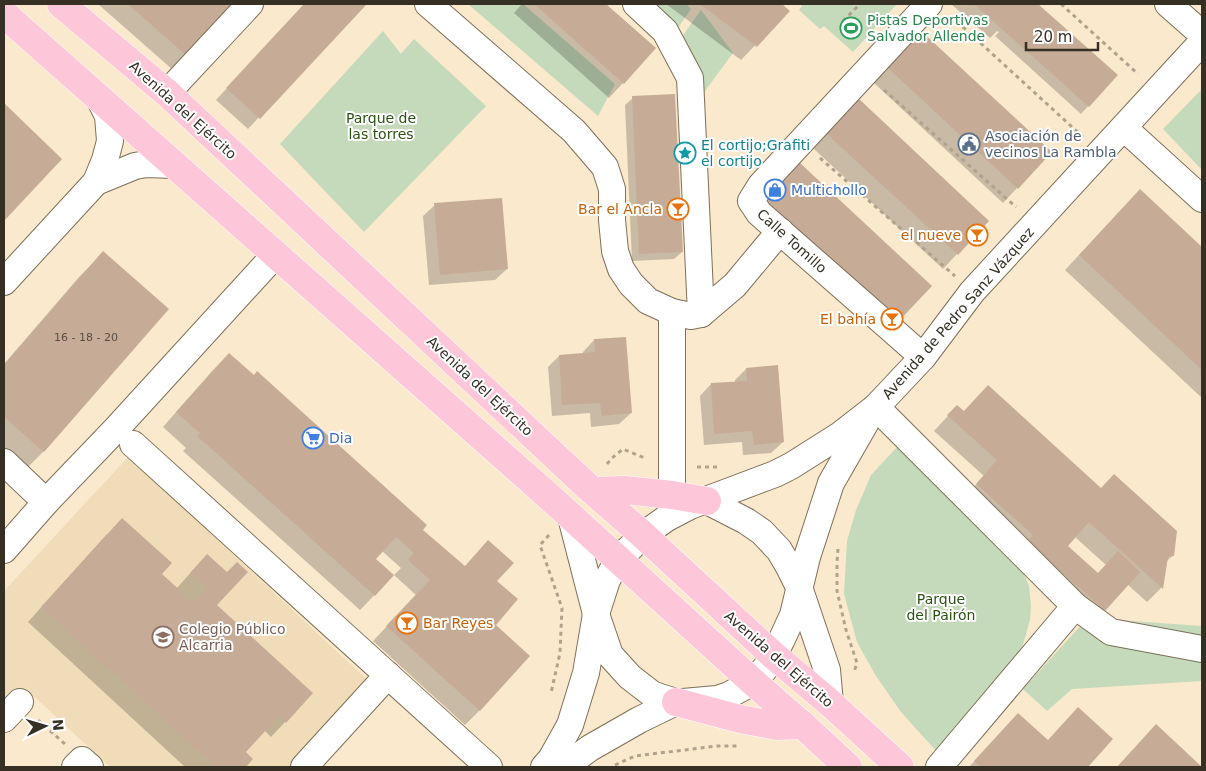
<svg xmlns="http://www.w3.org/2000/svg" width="1206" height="771" font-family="'DejaVu Sans',sans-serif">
	<rect width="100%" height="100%" fill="#fbe9cd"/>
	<!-- built -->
	<polygon fill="#f1dcb9" points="128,457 371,683 293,767 110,767 24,687 4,708 4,591"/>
	<!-- green -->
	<g fill="#c5dabb">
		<polygon points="468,4 523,4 615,84 598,116"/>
		<polygon points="641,4 686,4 691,9 673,35"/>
		<polygon points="800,4 897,4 853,52 824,26 820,29 799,10 802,6"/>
		<polygon points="701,10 733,53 702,95 674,48"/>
		<polygon points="383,31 401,54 414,39 486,106 364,232 280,144"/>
		<polygon points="1202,89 1202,170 1163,129"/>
		<polygon points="898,446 1022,570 1029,586 1031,605 1030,620 1022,648 1008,672 937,752 901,712 876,676 857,642 844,594 847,541 856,510 871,475"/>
		<polygon points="1104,619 1202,626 1202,681 1072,689 1047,711 1023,689 1083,623"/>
	</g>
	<!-- shadow -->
	<g fill="#0003" fill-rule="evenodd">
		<polygon points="98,4 233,4 173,70"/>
		<polygon points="305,4 365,4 248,129 216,100"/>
		<polygon points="519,4 604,4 654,48 623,83 609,98 514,13 521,5"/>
		<polygon points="666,4 781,4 788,11 741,60"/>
		<polygon points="951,4 1037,4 1116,75 1081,114 995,36 999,32 997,31 990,38"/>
		<polygon points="906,47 1017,188 1003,203 873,82"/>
		<polygon points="633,98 682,252 674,259 632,261 625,105"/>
		<polygon points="4,105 61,160 4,219"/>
		<polygon points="843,115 957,254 943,269 813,148"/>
		<polygon points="1140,190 1202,248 1202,398 1065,270"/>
		<polygon points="435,205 507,269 495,280 429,285 423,216"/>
		<polygon points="103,253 168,309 43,452 19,476 4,462 4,364 79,277"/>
		<polygon points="594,340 631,413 619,424 591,427 590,413 552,416 548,367 559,356 583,354 583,352"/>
		<polygon points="229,354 422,530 465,567 495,581 494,625 480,710 465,725 373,641 416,595 394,575 401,568 382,551 375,559 393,576 360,610 183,451 186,448 163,427 214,369"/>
		<polygon points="746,369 783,442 771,453 743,455 742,442 704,445 700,396 711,384 735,383 735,380"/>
		<path d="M957,406L963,412L1101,489L1173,555L1166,562L1161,588L1147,602L1127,584L1089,625L963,499L984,476L934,431ZM1075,537L1106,565L1097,575L1066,546Z"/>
		<polygon points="107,534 160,574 176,589 193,570 227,573 216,605 312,693 271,737 264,730 244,752 252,759 244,767 185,767 28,622"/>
		<polygon points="1156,726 1201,767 1117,767"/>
		<polygon points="1004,729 1047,741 1111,739 1086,767 969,767"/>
	</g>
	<!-- building -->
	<g fill="#c6ac97">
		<polygon points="128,4 235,4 188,57"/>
		<polygon points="304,4 367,4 260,119 226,88"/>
		<polygon points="534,4 606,4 656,48 624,84"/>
		<polygon points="700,4 782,4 790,11 757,47"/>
		<polygon points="974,4 1038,4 1118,75 1089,107"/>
		<polygon points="920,30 1052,152 1018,189 887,67"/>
		<polygon points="675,94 683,252 639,254 632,96"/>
		<polygon points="858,98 989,221 958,255 826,133"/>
		<polygon points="4,103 62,159 4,221"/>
		<polygon points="800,163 932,286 897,323 765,200"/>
		<polygon points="1140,189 1202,247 1202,370 1079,255"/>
		<polygon points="502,198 508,269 440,275 434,203"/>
		<polygon points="103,251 169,309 44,452 4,417 4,365"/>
		<polygon points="626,337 632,413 602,416 600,403 562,405 559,355 595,352 594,339"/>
		<polygon points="229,353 254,375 257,371 427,525 423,530 465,566 488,540 514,563 497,581 518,599 496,625 530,656 480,711 386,626 430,580 408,560 414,553 396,537 376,559 394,575 375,596 197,436 200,433 176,412"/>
		<polygon points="778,365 784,442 754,445 752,431 714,434 711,383 747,381 746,368"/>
		<polygon points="988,385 1101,488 1114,474 1177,531 1174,556 1168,557 1163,589 1089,522 1068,546 1098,573 1118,551 1140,572 1105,611 1027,541 1033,535 976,484 997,460 947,415 957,405 964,411"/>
		<polygon points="122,518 172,563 162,574 194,603 207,588 190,573 207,554 227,572 237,562 248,572 217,605 313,693 286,723 279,716 246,752 253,759 246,767 216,767 41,607"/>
		<polygon points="1078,707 1113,739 1088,767 981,767 974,761 1018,713 1048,740"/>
		<polygon points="1156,724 1202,767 1117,767"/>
	</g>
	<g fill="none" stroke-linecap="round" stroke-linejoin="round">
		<!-- minor casing -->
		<g stroke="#7e6f56" stroke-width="28">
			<g id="minor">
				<polyline points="428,4 574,131 605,167 612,189 612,220 615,251 621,269 631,284 648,301 672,312 691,316 701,314 735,285 780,231"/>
				<polyline points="636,4 665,31 690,78 701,314"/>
				<polyline points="1168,4 1202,34"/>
				<polyline points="167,93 250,4"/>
				<polyline points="1124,128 1202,199"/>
				<polyline points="96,182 135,166 146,164 174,165"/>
				<polyline points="4,282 96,182 105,160 110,141 108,116 99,98"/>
				<polyline points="923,357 759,213 751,201 761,185 929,4"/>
				<polyline points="876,407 1075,606 1111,632 1202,649"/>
				<polyline points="133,444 489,767"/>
				<polyline points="4,462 46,502 4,550"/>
				<polyline points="672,495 672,312"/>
				<polyline points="707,501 746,521 762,532 779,550 789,567 799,587 827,670 830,703"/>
				<polyline points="46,502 116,429 275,255"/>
				<polyline points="571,517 596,614 610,655 630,677 652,694 660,697 676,702 683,702 717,699 729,695 753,682 769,664 782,639 793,615 807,557 831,483 866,422"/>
				<polyline points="4,719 20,702"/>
				<polyline points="75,767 82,760 90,767"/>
				<polyline points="304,767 388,675"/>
				<polyline points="544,767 551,759 570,725 586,673 596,614 607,580 618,560 643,535 667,518 690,506 775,474 791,466 840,435 876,407 923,357 972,292 1202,42"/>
				<polyline points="564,767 590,748 639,720 676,702"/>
				<polyline points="939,767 1075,606"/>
			</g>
		</g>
		<!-- major casing -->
		<g stroke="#fff" stroke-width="29">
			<g id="major">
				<polyline points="61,4 167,93 588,487 643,535 773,655 830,703 900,767"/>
				<polyline points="4,14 555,502 753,682 807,729 848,767"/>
				<polyline points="594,491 625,490 672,495 707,501"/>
				<polyline points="676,702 740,719 777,726 803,725"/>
			</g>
		</g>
		<!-- path -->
		<g stroke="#b0a38d" stroke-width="3" stroke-dasharray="4 4" stroke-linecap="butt">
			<polyline points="1061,4 1138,74"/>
			<polyline points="951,16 1083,137"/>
			<polyline points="843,21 860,4"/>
			<polyline points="884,90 1016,207"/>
			<polyline points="820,158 955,276"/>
			<polyline points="607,464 612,458 623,449 647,459"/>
			<polyline points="697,467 718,467"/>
			<polyline points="549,535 540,545 562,608 560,653 551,693"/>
			<polyline points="838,549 837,562 837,591 846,630 857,663 854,672"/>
			<polyline points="38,720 65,744"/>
			<polyline points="615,765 635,756 717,746 737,746"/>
		</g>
		<!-- minor -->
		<use href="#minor" stroke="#fff" stroke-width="26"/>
		<!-- major -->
		<use href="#major" stroke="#fdc6d9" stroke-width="28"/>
	</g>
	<!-- icons -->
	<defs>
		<g id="stadium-ring" transform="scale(1.125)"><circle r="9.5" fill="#fff" stroke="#2e9e5b" stroke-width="1.5"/><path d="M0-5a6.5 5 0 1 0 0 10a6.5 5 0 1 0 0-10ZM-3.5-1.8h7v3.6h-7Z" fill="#2e9e5b"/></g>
		<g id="civic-ring" transform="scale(1.125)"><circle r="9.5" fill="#fff" stroke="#5c6f8a" stroke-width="1.5"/><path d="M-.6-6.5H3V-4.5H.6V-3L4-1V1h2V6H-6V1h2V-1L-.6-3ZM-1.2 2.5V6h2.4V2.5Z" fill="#5c6f8a"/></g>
		<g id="sight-ring" transform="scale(1.125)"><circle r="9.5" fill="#fff" stroke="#0f9aa8" stroke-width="1.5"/><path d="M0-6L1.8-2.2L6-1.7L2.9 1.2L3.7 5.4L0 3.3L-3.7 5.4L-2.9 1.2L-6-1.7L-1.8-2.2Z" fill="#0f9aa8"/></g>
		<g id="shop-ring" transform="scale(1.125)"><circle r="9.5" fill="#fff" stroke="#3f7fe0" stroke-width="1.5"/><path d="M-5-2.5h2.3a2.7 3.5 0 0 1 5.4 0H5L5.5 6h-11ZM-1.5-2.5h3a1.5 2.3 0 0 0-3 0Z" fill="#3f7fe0"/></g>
		<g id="bar-ring" transform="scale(1.125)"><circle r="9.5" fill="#fff" stroke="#e8710a" stroke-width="1.5"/><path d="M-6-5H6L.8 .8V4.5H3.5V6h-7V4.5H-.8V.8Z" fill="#e8710a"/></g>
		<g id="supermarket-ring" transform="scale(1.125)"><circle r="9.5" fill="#fff" stroke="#3f7fe0" stroke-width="1.5"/><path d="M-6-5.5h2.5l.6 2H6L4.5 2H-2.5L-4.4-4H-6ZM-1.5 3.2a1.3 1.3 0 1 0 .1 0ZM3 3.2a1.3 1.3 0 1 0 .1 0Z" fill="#3f7fe0"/></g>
		<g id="school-ring" transform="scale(1.125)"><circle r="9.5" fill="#fff" stroke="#8d6e63" stroke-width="1.5"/><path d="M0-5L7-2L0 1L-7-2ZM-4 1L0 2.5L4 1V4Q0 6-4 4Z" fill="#8d6e63"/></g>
	</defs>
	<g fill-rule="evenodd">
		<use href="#stadium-ring" x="851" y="28"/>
		<use href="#civic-ring" x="969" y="144"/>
		<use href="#sight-ring" x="685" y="153"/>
		<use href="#shop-ring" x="775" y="190"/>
		<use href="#bar-ring" x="678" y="209"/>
		<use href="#bar-ring" x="977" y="235"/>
		<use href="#bar-ring" x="892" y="319"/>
		<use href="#supermarket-ring" x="313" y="438"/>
		<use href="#bar-ring" x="407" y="623"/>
		<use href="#school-ring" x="163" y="637"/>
	</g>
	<g text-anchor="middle" stroke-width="4" stroke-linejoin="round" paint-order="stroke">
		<!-- number labels -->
		<g font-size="11" fill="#594e41">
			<text x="86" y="341">16 - 18 - 20</text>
		</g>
		<!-- leisure labels -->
		<g font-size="14" fill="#27864d" stroke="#fff" text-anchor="start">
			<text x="867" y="25">Pistas Deportivas<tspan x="867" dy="16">Salvador Allende</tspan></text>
		</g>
		<!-- street labels -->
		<g font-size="14" fill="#352f24" stroke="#fff">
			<text transform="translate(183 110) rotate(42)" y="5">Avenida del Ejército</text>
			<text transform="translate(792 241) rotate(42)" y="5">Calle Tomillo</text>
			<text transform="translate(958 313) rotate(-49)" y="5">Avenida de Pedro Sanz Vázquez</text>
			<text transform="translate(480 386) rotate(43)" y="5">Avenida del Ejército</text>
			<text transform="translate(779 659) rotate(41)" y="5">Avenida del Ejército</text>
		</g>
		<!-- park labels -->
		<g font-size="14" fill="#2b5112" stroke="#fff">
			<text x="381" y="123">Parque de<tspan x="381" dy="16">las torres</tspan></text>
			<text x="941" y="604">Parque<tspan x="941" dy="16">del Pairón</tspan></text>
		</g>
		<!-- service labels -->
		<g font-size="14" fill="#4e5e75" stroke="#fff" text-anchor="start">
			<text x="985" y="141">Asociación de<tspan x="985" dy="16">vecinos La Rambla</tspan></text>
		</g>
		<!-- culture labels -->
		<g font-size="14" fill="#0d838f" stroke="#fff" text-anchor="start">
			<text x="701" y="150">El cortijo;Grafiti<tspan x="701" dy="16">el cortijo</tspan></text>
		</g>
		<!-- shop labels -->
		<g font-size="14" fill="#366cbe" stroke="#fff" text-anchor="start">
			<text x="791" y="195">Multichollo</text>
			<text x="329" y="443">Dia</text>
		</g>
		<!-- food labels -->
		<g font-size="14" fill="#c56008" stroke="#fff" text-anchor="end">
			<text x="662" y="214">Bar el Ancla</text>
			<text x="961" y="240">el nueve</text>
			<text x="876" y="324">El bahía</text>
			<text x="423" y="628" text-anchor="start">Bar Reyes</text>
		</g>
		<!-- education labels -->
		<g font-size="14" fill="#785e54" stroke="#fff" text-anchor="start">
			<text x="179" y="634">Colegio Público<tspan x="179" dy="16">Alcarria</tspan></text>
		</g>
	</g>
	<!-- border -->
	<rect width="1206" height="771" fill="none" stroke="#352f24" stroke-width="10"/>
	<!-- north arrow -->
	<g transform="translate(45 726) rotate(85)" stroke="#ffffff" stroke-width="4" paint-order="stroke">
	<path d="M0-4L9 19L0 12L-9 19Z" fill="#352f24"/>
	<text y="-8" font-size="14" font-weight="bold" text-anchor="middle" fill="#352f24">N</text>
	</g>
	<!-- scale -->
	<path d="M1026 42v8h72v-8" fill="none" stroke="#352f24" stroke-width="2.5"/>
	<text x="1034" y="42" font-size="15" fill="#352f24" stroke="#ffffff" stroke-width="4" paint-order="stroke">20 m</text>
</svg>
